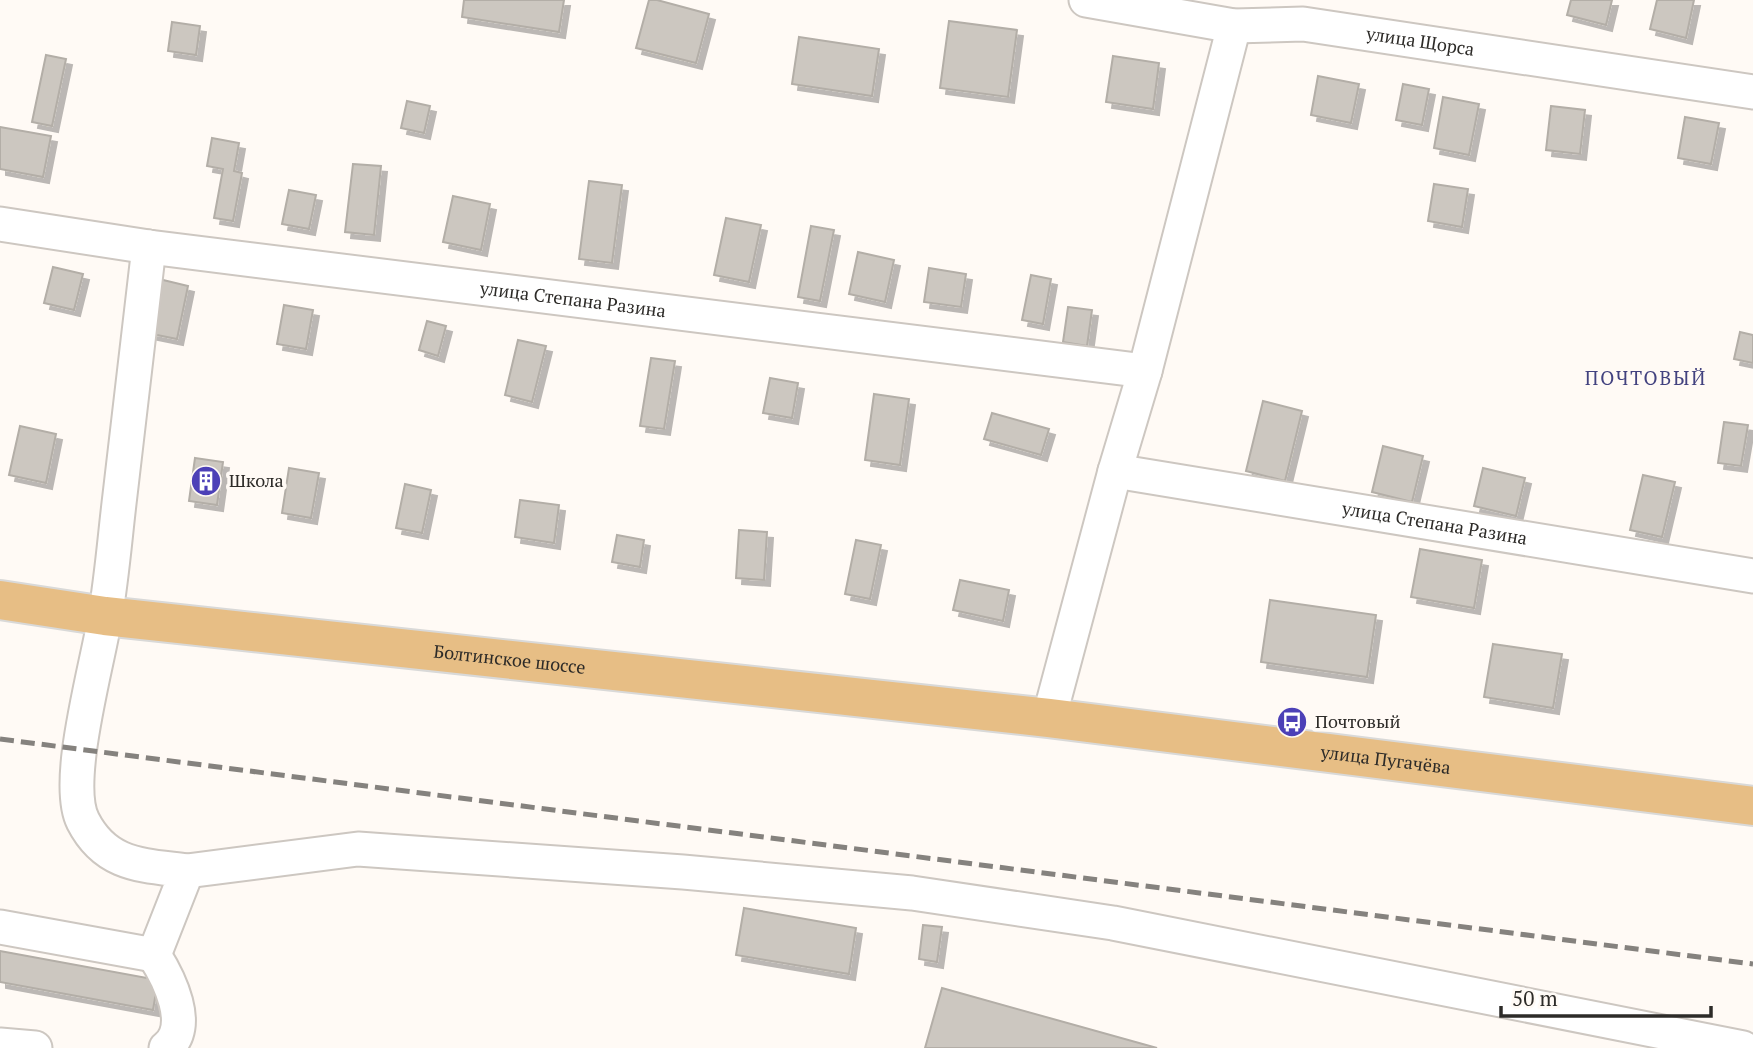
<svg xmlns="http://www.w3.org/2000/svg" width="1753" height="1048" font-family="'PT Serif',serif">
	<defs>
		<filter id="shadow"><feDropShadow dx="6" dy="6" stdDeviation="0" flood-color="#0004"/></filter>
	</defs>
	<rect width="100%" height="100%" fill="#fffaf5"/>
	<!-- building -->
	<g fill="#ccc7c0" stroke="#b3aea7" stroke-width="2" filter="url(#shadow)">
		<polygon points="464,0 564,0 559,32 462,17"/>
		<polygon points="649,0 657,0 709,14 696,63 636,48"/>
		<polygon points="1571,0 1612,0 1606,25 1567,15"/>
		<polygon points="1657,0 1694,0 1686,38 1650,29"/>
		<polygon points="949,21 1017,30 1008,97 940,88"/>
		<polygon points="172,22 200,26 196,55 168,51"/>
		<polygon points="799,37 879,49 872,96 792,84"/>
		<polygon points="46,55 66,59 52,126 32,122"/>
		<polygon points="1113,56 1159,63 1153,109 1106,102"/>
		<polygon points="1318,76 1359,84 1351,123 1311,115"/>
		<polygon points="1403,84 1429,89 1422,125 1396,120"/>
		<polygon points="1443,97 1479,104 1469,155 1434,148"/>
		<polygon points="407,101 430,106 424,133 401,128"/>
		<polygon points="1551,106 1585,110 1580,154 1546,150"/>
		<polygon points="1685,117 1719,123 1711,164 1678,158"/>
		<polygon points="0,127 51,136 43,177 0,169"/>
		<polygon points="212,138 239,143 234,171 242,173 233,221 214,218 223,169 207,166"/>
		<polygon points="353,164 381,166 374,235 345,232"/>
		<polygon points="589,181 622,185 612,263 579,259"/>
		<polygon points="1434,184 1468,189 1462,227 1428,221"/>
		<polygon points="289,190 316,195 309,229 282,224"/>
		<polygon points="453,196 490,204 481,250 443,242"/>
		<polygon points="726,218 761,225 749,282 714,275"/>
		<polygon points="811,226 834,230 820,301 798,297"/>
		<polygon points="858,252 894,260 885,302 849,294"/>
		<polygon points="53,267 83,274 74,310 44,303"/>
		<polygon points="929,268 966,274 961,307 924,302"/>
		<polygon points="1031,275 1051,279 1043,324 1022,320"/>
		<polygon points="159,279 188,286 177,339 147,333"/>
		<polygon points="284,305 313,310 306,349 277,344"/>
		<polygon points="1068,307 1092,310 1087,346 1063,342"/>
		<polygon points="427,321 446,326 438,356 419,350"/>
		<polygon points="1740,332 1753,335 1753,363 1734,359"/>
		<polygon points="518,340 546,346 532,402 505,395"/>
		<polygon points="651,358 675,361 664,429 640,426"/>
		<polygon points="770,378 798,383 792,418 763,413"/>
		<polygon points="874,394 909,399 900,465 865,460"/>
		<polygon points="1263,401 1302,411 1285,481 1246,471"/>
		<polygon points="992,413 1049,429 1041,455 984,439"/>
		<polygon points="1724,422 1748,425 1741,466 1718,463"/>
		<polygon points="20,426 56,434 46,483 9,475"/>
		<polygon points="1383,446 1423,456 1412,502 1372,492"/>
		<polygon points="195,458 223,462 217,505 189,501"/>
		<polygon points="289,468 319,473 311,518 282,513"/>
		<polygon points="1483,468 1525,478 1516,516 1474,506"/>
		<polygon points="1643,475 1675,482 1662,537 1630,530"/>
		<polygon points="405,484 431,490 422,533 396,528"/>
		<polygon points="520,500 559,505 554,543 515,537"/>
		<polygon points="739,530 767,532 764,580 736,578"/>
		<polygon points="617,535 644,540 640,567 612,562"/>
		<polygon points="856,540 881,545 870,599 845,594"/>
		<polygon points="1420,549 1482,560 1474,608 1411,597"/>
		<polygon points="960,580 1009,590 1003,621 953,610"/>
		<polygon points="1270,600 1376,615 1367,677 1261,662"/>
		<polygon points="1493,644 1562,654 1553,708 1484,697"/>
		<polygon points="744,908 856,928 849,974 736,955"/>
		<polygon points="923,925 942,927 937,962 919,959"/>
		<polygon points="0,951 158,980 153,1010 0,982"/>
		<polygon points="942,988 1157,1048 925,1048"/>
	</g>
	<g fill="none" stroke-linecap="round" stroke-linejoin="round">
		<!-- minor casing -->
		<g stroke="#cdc7c1" stroke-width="37">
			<g id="minor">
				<path id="s1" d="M1086,0L1234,26L1303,24L1753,92"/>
				<path id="s2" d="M0,224L149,247L1145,371"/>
				<path id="s3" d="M1115,471L1753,576"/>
				<polyline points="1049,718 1115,471 1145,371 1234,26"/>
				<polyline points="187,871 358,849 683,872 912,893 1113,923 1743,1048"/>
				<path d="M0,927L154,955L187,871C142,865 106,866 83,821C63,782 98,663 105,617C112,577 115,536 120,495C129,413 139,330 149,247"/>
				<path d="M154,955C168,977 194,1027 166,1048"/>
				<polyline points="0,1045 35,1048"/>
			</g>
		</g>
		<!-- major casing -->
		<g stroke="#d9d9d8" stroke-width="42">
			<g id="major">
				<path id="s4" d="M0,600L105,616L1049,718L1753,806"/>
			</g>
		</g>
		<!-- minor -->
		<use href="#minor" stroke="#fff" stroke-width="33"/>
		<!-- major -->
		<use href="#major" stroke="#e7be85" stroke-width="38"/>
		<!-- rail -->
		<polyline stroke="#85827e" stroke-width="5" stroke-dasharray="14 7" stroke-linecap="butt" points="0,739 1753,964"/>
	</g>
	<!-- icons -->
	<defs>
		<g id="building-disc" transform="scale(1.575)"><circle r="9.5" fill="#4c40b7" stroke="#fffaf5"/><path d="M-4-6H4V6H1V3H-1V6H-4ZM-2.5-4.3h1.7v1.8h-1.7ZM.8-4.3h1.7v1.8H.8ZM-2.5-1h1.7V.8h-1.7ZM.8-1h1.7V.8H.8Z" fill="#fff"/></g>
		<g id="bus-disc" transform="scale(1.575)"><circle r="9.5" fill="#4c40b7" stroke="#fffaf5"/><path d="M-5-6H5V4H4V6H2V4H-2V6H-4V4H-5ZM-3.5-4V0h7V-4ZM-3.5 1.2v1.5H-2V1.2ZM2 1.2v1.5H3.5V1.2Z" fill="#fff"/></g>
	</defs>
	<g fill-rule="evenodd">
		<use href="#building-disc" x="206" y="481"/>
		<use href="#bus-disc" x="1292" y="722"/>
	</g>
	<g text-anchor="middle" stroke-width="7" stroke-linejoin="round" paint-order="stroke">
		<!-- street labels -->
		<g font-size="18" fill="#2d2b28" stroke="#fffaf5">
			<text dy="6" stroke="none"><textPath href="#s1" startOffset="338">улица Щорса</textPath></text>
			<text dy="6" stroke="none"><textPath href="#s2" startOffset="578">улица Степана Разина</textPath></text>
			<text dy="6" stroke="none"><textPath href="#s3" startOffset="324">улица Степана Разина</textPath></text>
			<text dy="6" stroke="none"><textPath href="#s4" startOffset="513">Болтинское шоссе</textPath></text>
			<text dy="6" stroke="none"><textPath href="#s4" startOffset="1395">улица Пугачёва</textPath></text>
		</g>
		<!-- poi labels -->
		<g font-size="18" fill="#2d2b28" stroke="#fffaf5" text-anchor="start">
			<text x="229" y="487">Школа</text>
			<text x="1315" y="728">Почтовый</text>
		</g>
		<!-- neighbourhood labels -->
		<g font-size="19" letter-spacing="2" fill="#42427f" stroke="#fffaf5">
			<text x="1646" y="385">ПОЧТОВЫЙ</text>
		</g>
	</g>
	<!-- scale -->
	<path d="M1501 1006v10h210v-10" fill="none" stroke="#2d2b28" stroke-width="3.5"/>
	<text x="1512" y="1006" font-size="21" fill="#2d2b28" stroke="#fffaf5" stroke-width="5" paint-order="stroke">50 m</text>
</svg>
